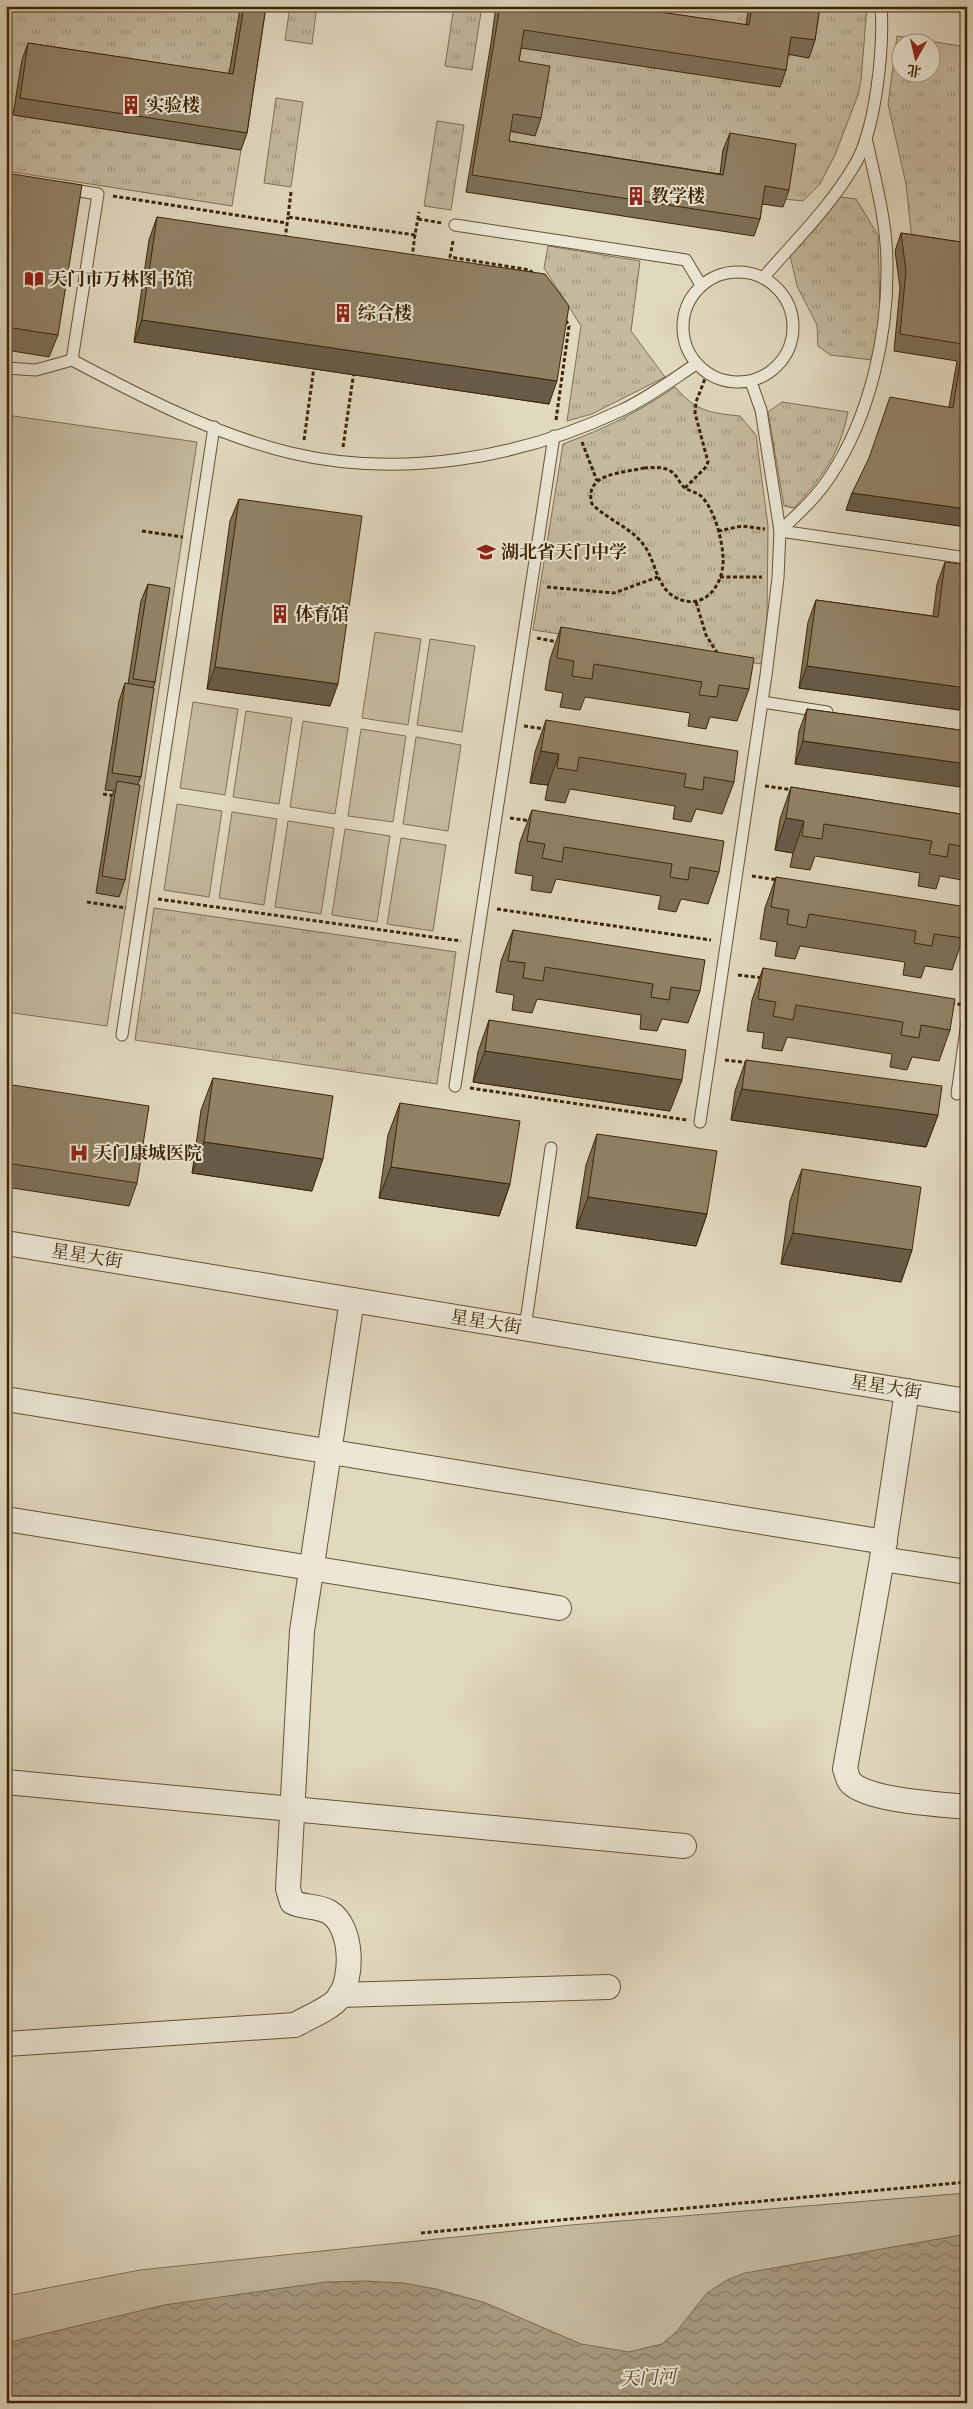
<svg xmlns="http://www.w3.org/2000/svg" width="973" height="2409" font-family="'IM FELL Double Pica','Noto Serif SC',serif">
	<defs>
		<pattern id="grass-tufts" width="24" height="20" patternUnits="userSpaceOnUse" patternTransform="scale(1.25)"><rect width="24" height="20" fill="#c4ba9f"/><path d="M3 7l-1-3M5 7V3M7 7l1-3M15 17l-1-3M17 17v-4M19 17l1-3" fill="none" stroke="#a09780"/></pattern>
		<pattern id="water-waves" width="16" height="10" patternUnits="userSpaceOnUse" patternTransform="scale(1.25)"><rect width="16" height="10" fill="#a89b80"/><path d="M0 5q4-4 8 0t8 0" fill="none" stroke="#8a7e67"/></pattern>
	</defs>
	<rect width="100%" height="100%" fill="#e0d8bf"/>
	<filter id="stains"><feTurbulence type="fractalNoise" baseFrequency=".004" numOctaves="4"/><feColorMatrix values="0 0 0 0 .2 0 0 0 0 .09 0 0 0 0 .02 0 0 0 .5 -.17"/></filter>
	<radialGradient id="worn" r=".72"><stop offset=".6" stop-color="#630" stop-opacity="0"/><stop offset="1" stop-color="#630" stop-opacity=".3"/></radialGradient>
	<!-- grass -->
	<g fill="url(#grass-tufts)" stroke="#807052" fill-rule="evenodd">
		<polygon points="6,6 224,6 240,9 227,91 22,60 13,115 241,150 232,206 6,171"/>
		<polygon points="290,6 317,6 312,44 285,40"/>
		<polygon points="454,6 482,6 472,70 445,66"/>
		<polygon points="527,6 749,6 743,43"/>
		<polygon points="782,6 867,6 861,81 858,95 835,155 820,184 803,201 717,192 502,159 507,131 535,135 513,78 518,48 785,54 808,58"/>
		<path d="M897,36L967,47V248L912,240L906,184L888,104ZM900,42H930V72H900Z"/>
		<polygon points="276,98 303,102 291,187 264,183"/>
		<polygon points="437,121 464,125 451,210 424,206"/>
		<polygon points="840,197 856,199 878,235 880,312 872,360 830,355 818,346 817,325 797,286 790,255"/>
		<polygon points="548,246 640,261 631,331 665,377 592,414 567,421 581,326 544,268"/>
		<path d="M675,387C696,411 709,413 740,416L756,435L768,526L767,619L762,664L533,630L563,444C606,428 637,413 675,387Z"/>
		<path d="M782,402L848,412C840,454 822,477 794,508L784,506L768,412Z"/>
		<polygon points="154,908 456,952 437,1084 135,1040"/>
	</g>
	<!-- park -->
	<g fill="#c4ba9f" stroke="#807052">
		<polygon points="6,415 197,442 107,1026 6,1012"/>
		<polygon points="375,632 421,639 408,725 362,718"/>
		<polygon points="430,639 475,646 462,732 417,725"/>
		<polygon points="193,702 238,709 225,795 180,788"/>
		<polygon points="246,711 292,718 279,804 233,797"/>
		<polygon points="303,721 348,728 335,814 290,807"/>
		<polygon points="361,729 406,736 393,822 348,816"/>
		<polygon points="416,737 461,745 448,831 403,824"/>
		<polygon points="177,804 222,811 209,897 164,890"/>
		<polygon points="232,812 277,819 264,905 219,898"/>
		<polygon points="288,821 334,828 321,914 275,907"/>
		<polygon points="345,829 390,836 377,922 332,915"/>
		<polygon points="401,838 446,845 433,931 387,924"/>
		<polygon points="967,2193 967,2403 6,2403 6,2296 140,2270 571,2225"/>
	</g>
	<!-- water -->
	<polygon fill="url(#water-waves)" stroke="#7d6c4f" points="967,2234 967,2403 6,2403 6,2343 164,2305 326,2282 366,2281 403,2283 436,2289 486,2303 581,2344 629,2352 662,2344 676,2332 707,2293 727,2280 745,2273"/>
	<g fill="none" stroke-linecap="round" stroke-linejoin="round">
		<!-- lane casing -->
		<g stroke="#655234" stroke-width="13">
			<g id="lane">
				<polyline points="67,189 98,194 72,360"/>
				<polyline points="455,225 686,260 701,285"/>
				<circle cx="738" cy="327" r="55"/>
				<path d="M763,278C794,242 830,207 854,166C876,131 884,47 881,6"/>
				<path d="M6,368L36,370L72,360C142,397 213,434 291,453C401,479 521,458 622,410C648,398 672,380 696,364"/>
				<path d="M780,531C798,514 817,497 831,475C870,416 888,335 887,265C887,222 875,179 866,138"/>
				<polyline points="780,531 967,558"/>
				<polyline points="762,702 827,712"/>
				<polyline points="122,1035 214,427"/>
				<polyline points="455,1086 554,436"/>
				<polyline points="957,1094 967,1022"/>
				<polyline points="700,1122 766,675 778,578 780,531 761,410 751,382"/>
				<polyline points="525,1328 551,1148"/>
			</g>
		</g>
		<!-- street casing -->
		<g stroke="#655234" stroke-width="26">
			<g id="street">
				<polyline points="6,1243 967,1401"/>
				<path d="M907,1391L882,1559L845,1769C847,1773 847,1779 851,1783C870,1801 939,1804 967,1807"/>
				<polyline points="6,1399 885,1542"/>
				<polyline points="6,1519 559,1608"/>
				<polyline points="882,1559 967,1572"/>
				<polyline points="6,1782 684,1846"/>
				<polyline points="340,1995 608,1987"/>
				<path d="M6,2044L295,2025C308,2017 328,2010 338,1999C354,1979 353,1926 329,1912C317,1905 303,1908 292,1902L288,1889L302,1631L352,1300"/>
			</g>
		</g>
		<!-- path -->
		<g stroke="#3c2505" stroke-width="3" stroke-dasharray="4 2.5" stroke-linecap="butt">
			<polyline points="291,192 288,217 415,235 419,212"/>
			<polyline points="113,196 287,223"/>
			<polyline points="418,219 442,223"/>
			<polyline points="285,239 288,217"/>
			<polyline points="453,241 450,257 530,270 534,275"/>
			<polyline points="412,258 415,234"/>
			<polyline points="556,420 569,326 565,319"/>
			<polyline points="304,440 314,367"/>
			<polyline points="582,442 597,481"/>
			<polyline points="343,447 354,371"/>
			<path d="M644,468C656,467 668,466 676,476C679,480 681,485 685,488C691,492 697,492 702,497C715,511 722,539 723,557C725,586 702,614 673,596C655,584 656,560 643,544C630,527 608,520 592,504C583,473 623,473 644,468Z"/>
			<polyline points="685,488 705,468 708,462 695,413 696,402 706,376"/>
			<polyline points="142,531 183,537"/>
			<polyline points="718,531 742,526 765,529"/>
			<polyline points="720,577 762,577"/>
			<polyline points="547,587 614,593 658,577"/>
			<polyline points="696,602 706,635 719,656"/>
			<polyline points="537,638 558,642"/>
			<polyline points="524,726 545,729"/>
			<polyline points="765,786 794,790"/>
			<polyline points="103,794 115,796"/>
			<polyline points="510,818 531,821"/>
			<polyline points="752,876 778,880"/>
			<polyline points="158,899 461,941"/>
			<polyline points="87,902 126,908"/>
			<polyline points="497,909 711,940"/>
			<polyline points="738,975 764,978"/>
			<polyline points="951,1003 965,1005"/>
			<polyline points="725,1060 749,1063"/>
			<polyline points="470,1088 687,1120"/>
			<polyline points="421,2233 967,2182"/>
		</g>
		<!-- lane -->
		<use href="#lane" stroke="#ebe6d5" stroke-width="11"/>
		<!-- street -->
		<use href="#street" stroke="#ebe6d5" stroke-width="24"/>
	</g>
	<!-- wall -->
	<g fill="#7d7058" stroke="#3c2505">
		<polygon points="224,6 266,6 247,133 241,150 13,115 22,60 28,43 229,74 240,9"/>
		<polygon points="496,6 619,6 746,25 749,6 820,6 815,40 809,58 788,54 786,70 780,87 521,48 519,61 541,118 535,136 510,131 509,141 720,174 723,150 730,133 789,190 783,207 762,204 760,219 754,236 466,192 491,43"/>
		<polygon points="6,173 58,335 49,357 6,350"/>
		<polygon points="157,217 549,404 134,342 149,240"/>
		<polygon points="901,233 967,243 967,527 846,510 852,493 949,407 957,361 894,351 900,288 895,251"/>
		<polygon points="239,499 330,706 207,689 230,521"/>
		<polygon points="945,562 959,710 799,688 808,622 816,600 933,616 937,584"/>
		<polygon points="148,584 155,682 153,688 141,777 138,784 125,880 119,897 96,893 111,798 114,791 105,790 119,701 125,683 128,684 141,601"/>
		<polygon points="561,627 749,689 737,721 710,717 706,729 688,726 690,713 585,697 580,710 560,707 563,693 545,690 550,659"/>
		<polygon points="807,709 967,731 795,764 799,731"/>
		<polygon points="546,720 734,782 722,814 696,809 691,822 673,819 675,806 570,789 565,803 545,800 548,785 530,783 535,752"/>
		<polygon points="791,787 967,815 967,881 940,876 936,889 918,886 920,873 815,856 810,870 790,867 793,853 775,850 780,819"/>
		<polygon points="532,810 719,872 708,904 681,899 676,912 658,909 661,896 556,879 551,893 531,890 533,876 515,873 520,842"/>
		<polygon points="776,877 963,938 952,970 925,966 921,978 903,975 905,962 800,946 795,959 775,956 777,942 760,939 765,908"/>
		<polygon points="513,930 700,991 688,1023 662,1019 657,1031 640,1029 641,1015 537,999 532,1013 512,1010 514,995 496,992 501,961"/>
		<polygon points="763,968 950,1030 939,1061 912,1057 907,1070 890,1067 892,1054 787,1037 782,1051 762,1048 764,1033 747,1031 752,1000"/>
		<polygon points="489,1020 670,1111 473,1082 478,1052"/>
		<polygon points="746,1060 938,1115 926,1147 731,1120 735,1091"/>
		<polygon points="213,1078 312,1191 192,1173 201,1110"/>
		<polygon points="6,1084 137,1183 129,1206 6,1187"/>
		<polygon points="400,1103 510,1184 499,1216 379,1198 388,1135"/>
		<polygon points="597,1134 707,1214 696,1246 576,1228 586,1165"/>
		<polygon points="802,1169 912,1250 901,1282 781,1264 790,1201"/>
	</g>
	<!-- shaded-wall -->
	<g fill="#665b47" stroke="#3c2505">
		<polygon points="142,320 557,381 549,404 134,342"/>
		<polygon points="852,493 967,509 967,527 846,510"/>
		<polygon points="807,666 967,688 959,710 799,688"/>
		<polygon points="215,667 338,684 330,706 207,689"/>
		<polygon points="803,741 967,764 967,788 795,764"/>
		<polygon points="541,751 559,754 548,785 530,783"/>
		<polygon points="786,818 804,821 793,853 775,850"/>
		<polygon points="485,1051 682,1080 670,1111 473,1082"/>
		<polygon points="742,1089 938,1115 926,1147 731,1120"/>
		<polygon points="204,1142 323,1159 312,1191 192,1173"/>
		<polygon points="391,1167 510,1184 499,1216 379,1198"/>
		<polygon points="588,1197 707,1214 696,1246 576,1228"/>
		<polygon points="793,1233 912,1250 901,1282 781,1264"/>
	</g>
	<!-- building -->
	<g fill="#918266" stroke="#3c2505">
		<polygon points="244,6 266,6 247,133 20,98 28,43 233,74"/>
		<polygon points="500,6 619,6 749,25 752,6 820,6 815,40 791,37 786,70 524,30 519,61 550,66 541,118 513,114 509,141 723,175 730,133 796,144 789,190 765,186 760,219 472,175"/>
		<polygon points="6,173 82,185 58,335 6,327"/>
		<polygon points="157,217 545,274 569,306 557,381 142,320"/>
		<polygon points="901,233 967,243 967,509 852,493 869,458 890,397 953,408 963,344 900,334 906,271"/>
		<polygon points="239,499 362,516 338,684 215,667"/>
		<polygon points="945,562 967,565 967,688 807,666 816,600 938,617"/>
		<polygon points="148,584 170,588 155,682 133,679"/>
		<polygon points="561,627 754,658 749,689 719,685 717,697 699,695 702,682 594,664 592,679 572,676 574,661 557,658"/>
		<polygon points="125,683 154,688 141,777 112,773"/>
		<polygon points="807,709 967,731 967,764 803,741"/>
		<polygon points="546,720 738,751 734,782 704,777 703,790 684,787 686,774 579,757 577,771 557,768 559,754 541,751"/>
		<polygon points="117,781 140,785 125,880 102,876"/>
		<polygon points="791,787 967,815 967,847 949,844 947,857 929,854 932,841 824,824 822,839 802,836 804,821 786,818"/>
		<polygon points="532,810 724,841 719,872 690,867 688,880 670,877 672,864 564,847 562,862 542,858 545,844 527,841"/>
		<polygon points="776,877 967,907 967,917 963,938 934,934 932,946 914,943 916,931 809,914 806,928 787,924 789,910 771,907"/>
		<polygon points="513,930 705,960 700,991 671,987 669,1000 651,997 653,984 545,967 543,981 523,978 525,963 508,961"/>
		<polygon points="763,968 955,999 950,1030 921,1025 919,1038 901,1035 903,1022 796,1005 793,1020 773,1016 776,1002 758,999"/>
		<polygon points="489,1020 686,1050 682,1080 485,1051"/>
		<polygon points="746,1060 942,1086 938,1115 742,1089"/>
		<polygon points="213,1078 333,1096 323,1159 204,1142"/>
		<polygon points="6,1084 149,1106 137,1183 6,1163"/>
		<polygon points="400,1103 520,1121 510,1184 391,1167"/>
		<polygon points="597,1134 717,1151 707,1214 588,1197"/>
		<polygon points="802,1169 921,1187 912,1250 793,1233"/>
	</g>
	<!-- icons -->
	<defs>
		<g id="building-bare" transform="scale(1.5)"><path d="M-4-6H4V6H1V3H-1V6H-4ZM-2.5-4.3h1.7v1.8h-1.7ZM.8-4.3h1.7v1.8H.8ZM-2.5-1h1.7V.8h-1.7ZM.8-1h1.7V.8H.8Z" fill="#8f2418" stroke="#ebe6d5" stroke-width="2.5" paint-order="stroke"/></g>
		<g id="library-bare" transform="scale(1.5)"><path d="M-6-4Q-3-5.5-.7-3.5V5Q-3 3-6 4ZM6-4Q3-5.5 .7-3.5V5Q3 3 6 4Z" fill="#8f2418" stroke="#ebe6d5" stroke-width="2.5" paint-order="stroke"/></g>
		<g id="school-bare" transform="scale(1.5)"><path d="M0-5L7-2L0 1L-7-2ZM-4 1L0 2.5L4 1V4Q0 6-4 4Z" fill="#8f2418" stroke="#ebe6d5" stroke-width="2.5" paint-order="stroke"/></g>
		<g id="hospital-bare" transform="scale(1.5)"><path d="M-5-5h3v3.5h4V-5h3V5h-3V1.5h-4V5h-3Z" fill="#8f2418" stroke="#ebe6d5" stroke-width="2.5" paint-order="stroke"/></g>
	</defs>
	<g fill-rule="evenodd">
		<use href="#building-bare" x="131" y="105"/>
		<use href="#building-bare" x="636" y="196"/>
		<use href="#library-bare" x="34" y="279"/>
		<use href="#building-bare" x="343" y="313"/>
		<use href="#school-bare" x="486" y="552"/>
		<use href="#building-bare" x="280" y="614"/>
		<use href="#hospital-bare" x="79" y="1153"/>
	</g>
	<g text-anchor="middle" stroke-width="4" stroke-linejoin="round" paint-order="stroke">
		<!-- poi labels -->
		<g font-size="18" font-weight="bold" fill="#3c2505" stroke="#ebe6d5" text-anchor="start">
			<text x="146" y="111">实验楼</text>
			<text x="651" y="202">教学楼</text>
			<text x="49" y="285">天门市万林图书馆</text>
			<text x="358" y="319">综合楼</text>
			<text x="501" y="558">湖北省天门中学</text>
			<text x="295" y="620">体育馆</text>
			<text x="94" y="1159">天门康城医院</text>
		</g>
		<!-- street labels -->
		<g font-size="18" fill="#3c2505" stroke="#ebe6d5">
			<text transform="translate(87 1256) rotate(9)" y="6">星星大街</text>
			<text transform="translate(486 1322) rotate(9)" y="6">星星大街</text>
			<text transform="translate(886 1387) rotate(9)" y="6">星星大街</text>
		</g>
		<!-- water labels -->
		<g font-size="19" font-style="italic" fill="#5c482a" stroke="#ebe6d5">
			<text transform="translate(648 2377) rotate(-3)" y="7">天门河</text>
		</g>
	</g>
	<!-- margin -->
	<rect width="973" height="2409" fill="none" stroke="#e0d8bf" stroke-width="25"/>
	<rect x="8" y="8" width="958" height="2394" fill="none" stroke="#3c2505" stroke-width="2.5"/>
	<rect x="12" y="12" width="948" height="2384" fill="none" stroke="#3c2505"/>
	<!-- north arrow -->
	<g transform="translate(916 58) rotate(188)"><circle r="24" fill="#ebe6d5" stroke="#a59982"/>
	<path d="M0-4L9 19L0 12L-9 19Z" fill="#8f2418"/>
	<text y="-8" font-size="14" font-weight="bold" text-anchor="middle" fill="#3c2505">北</text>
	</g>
	<rect width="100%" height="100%" filter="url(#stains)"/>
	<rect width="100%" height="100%" fill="url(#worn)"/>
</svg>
